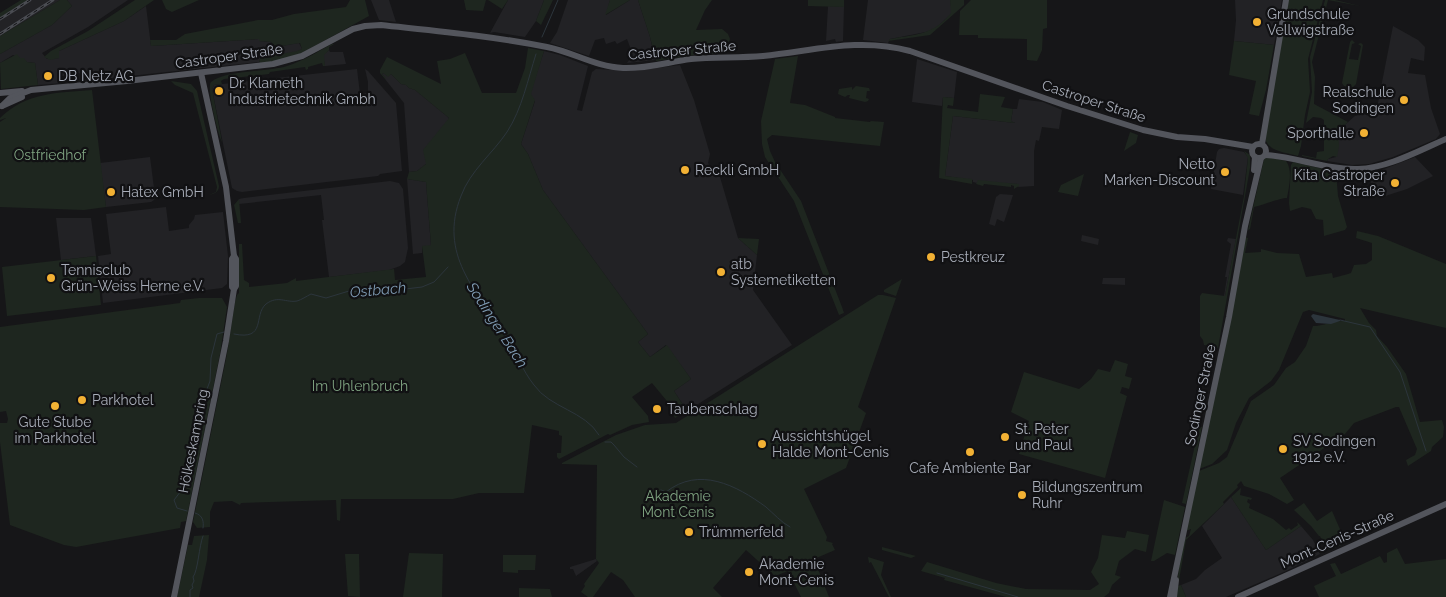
<svg xmlns="http://www.w3.org/2000/svg" width="1446" height="597" font-family="Raleway,sans-serif">
	<rect width="100%" height="100%" fill="#161618"/>
	<!-- built -->
	<g fill="#222225">
		<polygon points="29,0 60,0 0,36 0,18"/>
		<polygon points="67,0 128,0 88,27 42,53 47,59 59,58 59,51 124,21 146,6 151,46 259,39 260,41 270,42 275,47 299,43 302,49 296,52 260,58 259,62 84,81 83,76 79,73 62,76 62,83 38,85 35,63 27,62 13,55 0,63 0,54 52,25 72,6"/>
		<polygon points="371,0 389,0 396,22 379,20"/>
		<polygon points="508,0 544,0 536,21 525,37 494,32 490,33"/>
		<polygon points="568,0 610,0 606,15 630,0 638,0 650,37 655,60 627,63 633,55 627,39 617,44 615,41 606,44 604,38 595,40 589,56 550,43 557,32"/>
		<polygon points="868,0 950,0 952,13 936,28 926,32 890,39 888,43 863,40"/>
		<polygon points="1235,0 1282,0 1274,45 1234,41 1236,20"/>
		<polygon points="828,6 844,7 843,41 836,42 835,39 826,41"/>
		<polygon points="1393,26 1418,40 1425,47 1424,61 1411,58 1408,73 1425,75 1431,108 1440,134 1436,139 1393,157 1369,164 1352,165 1327,161 1328,159 1336,157 1338,131 1355,116 1377,108"/>
		<polygon points="329,50 330,52 343,52 346,64 325,66 323,55"/>
		<polygon points="544,51 560,55 588,66 577,110 582,111 592,72 596,69 634,71 680,65 694,100 710,154 708,163 712,169 717,167 738,238 757,255 753,290 792,345 687,411 674,391 691,379 666,345 650,357 638,342 648,334 543,190 528,154 521,144 535,101 530,94"/>
		<polygon points="917,59 957,72 954,98 943,97 942,106 912,102"/>
		<polygon points="357,69 360,94 368,93 368,82 365,69 368,71 396,103 402,171 380,174 378,176 242,192 237,191 232,188 212,89 214,85"/>
		<polygon points="383,73 388,76 391,74 401,84 406,85 409,88 415,90 449,118 426,164 417,171 409,172 404,103 385,79 385,78 382,74"/>
		<polygon points="1019,99 1043,102 1062,110 1059,129 1042,127 1039,141 1036,140 1034,151 1034,186 1018,187 1019,184 977,183 973,182 973,180 945,176 953,116 1015,123 1011,121 1013,109 1017,109"/>
		<polygon points="1224,148 1244,152 1248,157 1243,195 1211,189 1217,152 1219,149"/>
		<polygon points="150,157 155,196 154,200 151,202 106,207 100,163"/>
		<polygon points="1415,157 1433,176 1407,189 1379,198 1366,173 1379,171"/>
		<polygon points="407,179 426,182 431,246 422,246 422,253 413,254"/>
		<polygon points="390,181 399,183 403,189 408,248 405,262 400,266 389,270 329,277 322,220 324,220 321,195 239,204 239,199 244,198"/>
		<polygon points="1000,194 1013,195 1004,222 997,219 995,226 989,224 996,197"/>
		<polygon points="166,207 169,231 189,228 189,225 194,219 195,215 223,212 228,256 227,284 222,288 103,303 98,256 111,254 106,214"/>
		<polygon points="56,218 91,218 96,256 61,260"/>
		<polygon points="1082,235 1099,239 1098,245 1081,241"/>
		<polygon points="1228,238 1236,239 1225,296 1224,296 1227,277 1225,277 1231,244 1227,241"/>
		<polygon points="1103,278 1125,278 1125,285 1102,284"/>
		<polygon points="1231,497 1266,550 1301,526 1313,540 1320,554 1286,571 1226,597 1186,597 1181,585 1196,579 1205,570 1222,558 1202,526"/>
		<polygon points="596,559 597,561 576,576 573,569 570,569 570,567"/>
	</g>
	<!-- green -->
	<g fill="#1e261f">
		<polygon points="21,0 29,0 0,18 0,13"/>
		<polygon points="60,0 67,0 72,6 52,25 0,54 0,36"/>
		<polygon points="135,0 154,0 124,21 59,51 59,58 50,60 44,57 51,51 88,31"/>
		<polygon points="162,0 199,0 172,12 166,9"/>
		<polygon points="350,0 365,0 369,16 302,53 283,60 260,63 259,60 261,58 297,51 302,49 300,43 275,47 271,42 259,41 259,39 151,46 150,40 176,40 185,34 258,20 272,20 294,14 346,7"/>
		<polygon points="464,0 486,0 483,11 466,10"/>
		<polygon points="488,0 508,0 502,9"/>
		<polygon points="544,0 553,0 541,25 536,21"/>
		<polygon points="610,0 630,0 605,15"/>
		<polygon points="638,0 712,0 705,10 696,30 722,29 728,34 730,39 725,53 694,55 656,61 650,37"/>
		<polygon points="808,0 844,0 844,7 808,6"/>
		<path d="M950,0H964V5L930,35L888,41L890,39C917,34 933,35 951,13Z"/>
		<polygon points="971,0 1047,0 1047,28 1043,29 1042,50 1037,61 1027,60 1027,39 978,38 978,35 959,35 960,11"/>
		<path d="M1288,0H1323L1308,59L1310,92L1305,115L1301,146L1298,156C1286,152 1268,152 1265,138Z"/>
		<polygon points="1325,0 1335,0 1360,6 1328,0 1312,62 1315,77 1314,104 1348,122 1338,131 1339,146 1337,157 1333,156 1328,159 1327,161 1302,156 1302,155 1316,158 1317,152 1324,151 1324,120 1321,118 1313,117 1306,123 1312,92 1310,57"/>
		<polygon points="1352,40 1355,43 1352,44 1349,59 1358,60 1361,46 1358,44 1361,43 1363,45 1356,84 1353,87 1344,86 1342,83 1350,42"/>
		<polygon points="1234,41 1274,45 1266,90 1259,116 1249,114 1256,81 1229,75"/>
		<path d="M332,44H334L329,47V50L324,55L325,66H323L322,63L308,67V69L306,70L305,67L270,72L269,74L224,79L221,81L222,84L214,85L212,89L222,142C218,135 206,87 211,82C225,70 267,72 287,66C303,61 317,52 332,44Z"/>
		<polygon points="528,48 544,51 531,94 535,100 521,144 528,154 543,190 648,334 638,342 650,357 667,345 691,379 674,391 687,411 675,418 673,414 676,412 652,383 632,397 648,416 649,422 632,425 610,435 608,434 559,459 557,457 557,453 561,453 562,436 559,435 559,431 532,425 524,493 479,493 453,499 341,499 340,523 340,521 337,520 336,500 241,503 240,505 232,501 214,502 210,512 210,527 197,528 193,522 227,354 235,302 237,295 239,293 239,244 242,244 244,280 249,283 249,287 287,283 296,278 296,281 394,269 395,280 426,277 422,246 431,245 426,182 407,179 409,172 417,171 426,164 423,150 449,118 415,90 409,88 406,85 401,84 391,74 388,77 383,73 382,74 386,78 385,79 380,73 380,70 387,57 441,84 437,61 450,59 465,53 482,93 516,93 525,68"/>
		<polygon points="17,54 20,58 24,58 27,62 35,63 38,85 1,89 0,63"/>
		<polygon points="798,56 790,103 805,105 835,117 835,118 870,122 871,121 884,122 880,146 772,135 767,139 770,151 775,162 801,201 842,307 844,313 839,315 794,201 765,157 762,144 761,121 775,59"/>
		<path d="M171,81L191,84L197,91L219,186C219,192 214,194 209,195L216,192L217,187L193,93L175,85Z"/>
		<polygon points="856,86 869,88 870,91 867,91 866,98 869,99 868,101 865,102 849,98 850,95 848,95 845,97 838,94 839,89 852,87 852,90"/>
		<path d="M92,90L106,207L84,210L0,207V122L6,118L0,120V118C27,92 57,93 92,90Z"/>
		<polygon points="980,94 1005,97 1001,107 1013,109 1011,121 1015,123 953,116 945,176 972,179 972,184 939,178 943,97 954,98 953,106 948,105 947,108 978,112"/>
		<polygon points="1130,132 1138,135 1136,143 1124,151"/>
		<polygon points="1244,151 1250,155 1250,168 1218,348 1204,345 1203,340 1200,336 1200,296 1202,293 1225,296 1244,196 1248,158"/>
		<path d="M1268,157L1286,161C1293,170 1289,187 1287,198C1280,198 1263,205 1254,207L1250,229L1248,230L1264,159Z"/>
		<polygon points="1293,162 1336,172 1338,196 1347,227 1345,230 1324,236 1323,220 1316,219 1311,209 1302,207 1290,211 1289,203 1291,165"/>
		<polygon points="1084,174 1078,196 1058,192 1061,185"/>
		<polygon points="978,180 1019,184 1019,186 1014,189 1014,186 1011,185 1011,187 984,184 983,186 976,184"/>
		<polygon points="239,199 241,223 238,223 234,205"/>
		<path d="M1357,231L1378,236L1446,264V328L1360,308L1369,323L1376,330L1377,336L1387,347L1406,374L1420,422L1442,420L1444,427L1443,437L1432,447L1431,451L1408,466L1406,460L1415,455L1417,449L1399,407H1396L1354,423L1345,434L1280,478L1294,500L1287,504L1269,494L1244,486L1241,481L1237,485L1238,487L1223,502L1224,504L1186,540L1178,586L1181,585L1186,597H1176L1179,566L1185,538L1189,536L1191,529L1186,531L1199,471L1219,463L1227,457L1251,401L1274,385L1286,368L1295,362L1306,346L1313,326C1324,326 1334,320 1345,321V319L1309,310L1303,312L1279,370L1271,381L1249,398L1236,423L1227,450L1212,464L1199,469L1245,237L1248,238L1245,253L1261,252V249L1277,253L1299,254L1306,277L1332,273L1333,278L1348,274L1351,273L1354,265L1366,264L1372,260V243L1356,238Z"/>
		<polygon points="738,238 759,239 757,255"/>
		<polygon points="96,256 101,305 7,316 2,267"/>
		<polygon points="902,279 896,296 884,292 884,290"/>
		<polygon points="878,295 883,295 896,298 858,407 866,413 846,468 804,489 827,537 826,541 833,543 832,544 835,550 814,559 829,597 801,597 788,571 775,576 746,550 713,588 722,597 635,597 623,580 611,572 593,597 588,597 581,592 585,586 584,584 599,563 596,559 597,465 562,464 562,463 616,435 645,425 676,423"/>
		<polygon points="199,298 222,298 227,307 220,354 186,521 181,522 180,528 76,547 64,545 10,525 0,442 0,423 7,423 8,419 6,411 0,412 0,327 180,303 181,300"/>
		<polygon points="1115,360 1128,364 1125,376 1132,378 1129,389 1122,387 1120,393 1127,396 1105,478 1019,454 1029,421 1011,412 1024,372 1079,389 1091,379 1098,369 1110,372"/>
		<polygon points="1199,427 1202,427 1186,504 1182,503"/>
		<polygon points="1241,488 1240,495 1252,498 1251,500 1248,499 1247,502 1250,504 1249,508 1273,519 1286,530 1289,528 1291,530 1298,525 1297,522 1301,526 1266,550 1231,497"/>
		<polygon points="1164,500 1185,507 1175,555 1167,553 1154,561 1151,561"/>
		<polygon points="1304,503 1317,521 1332,511 1346,543 1330,550 1326,549 1320,536 1319,536 1311,526 1294,510"/>
		<polygon points="1127,531 1149,535 1146,552 1135,549 1119,561 1115,575 1121,577 1112,585 1109,593 1104,597 1006,597 944,580 945,578 921,571 927,562 996,583 1026,589 1090,590 1099,584 1091,572 1098,558 1102,535 1125,538"/>
		<polygon points="209,535 207,560 199,597 177,597 188,545 192,545 194,536"/>
		<polygon points="882,547 916,556 911,558 882,550"/>
		<polygon points="1397,548 1405,564 1446,559 1446,597 1319,597 1314,586 1336,576 1330,564 1335,563 1341,574 1380,556 1384,563 1387,562 1387,553"/>
		<polygon points="409,553 443,554 442,597 403,597"/>
		<polygon points="345,554 359,554 360,597 348,596"/>
		<polygon points="503,555 536,555 535,570 518,570 518,573 503,572"/>
		<polygon points="868,557 884,562 881,575 891,597 889,597 871,562 869,563"/>
		<polygon points="519,588 550,589 552,597 519,597"/>
	</g>
	<!-- water -->
	<polygon fill="#2c353c" points="1313,314 1340,320 1340,321 1331,324 1316,323 1311,316"/>
	<g fill="none" stroke-linecap="round" stroke-linejoin="round">
		<!-- stream -->
		<g stroke="#2c353c" stroke-width="1">
			<polyline points="542,37 558,0"/>
			<path d="M536,54C528,79 522,109 507,132C493,153 470,171 461,196C438,254 476,291 506,336C516,352 522,370 534,385C550,408 585,411 599,435"/>
			<polyline points="1340,320 1370,327 1400,372 1426,451"/>
			<path d="M234,334C267,341 253,315 266,304C278,295 286,303 297,301C301,300 307,296 311,294L326,298L349,291L372,293L422,287L434,282L448,267"/>
			<polyline points="605,442 611,442 614,445 624,457 637,467"/>
			<path d="M661,490L666,492C699,466 736,485 766,507C774,514 781,522 790,527"/>
			<polyline points="187,511 177,508 174,500 181,491 181,484 190,469 190,460 194,453 200,423 201,405 210,381 211,358 217,334 224,332"/>
			<path d="M195,513C203,515 204,522 203,528"/>
			<polyline points="937,573 1018,597"/>
			<path d="M190,597V590L193,588L192,585L194,581L193,577C198,571 199,546 203,536"/>
		</g>
		<!-- major -->
		<g stroke="#53555c" stroke-width="6">
			<polyline points="0,93 22,91"/>
			<path d="M2,106L10,98L31,90L127,81L273,64L302,56L353,29L365,26L381,25C436,31 492,36 547,47C573,52 596,67 623,68C646,69 668,62 691,59C715,57 739,58 763,56C814,51 858,37 910,51L1067,106L1143,130L1177,137L1205,139L1253,147"/>
			<polyline points="2,106 22,97"/>
			<circle cx="1259" cy="151" r="7"/>
			<polyline points="1262,144 1286,0"/>
			<path d="M1266,155C1296,157 1327,170 1358,169C1388,168 1418,151 1446,139"/>
			<polyline points="1254,170 1255,157"/>
			<polyline points="234,289 232,287 232,259 234,256"/>
			<polyline points="174,597 226,341 234,289 236,286 236,259 234,256 226,187 201,73"/>
			<polyline points="1170,597 1229,317 1245,226 1261,158"/>
			<polyline points="1174,597 1176,580"/>
			<polyline points="1238,597 1446,504"/>
		</g>
		<!-- rail casing -->
		<g stroke="#4a4c52" stroke-width="3">
			<g id="rail">
				<polyline points="0,19 30,0"/>
				<polyline points="0,34 53,0"/>
			</g>
		</g>
		<!-- rail -->
		<use href="#rail" stroke="#111113" stroke-width="1" stroke-dasharray="4" stroke-linecap="butt"/>
	</g>
	<!-- markers -->
	<g fill="#f2b134" stroke="#111113" stroke-width="2">
		<circle cx="1257" cy="22" r="5"/>
		<circle cx="48" cy="76" r="5"/>
		<circle cx="219" cy="91" r="5"/>
		<circle cx="1404" cy="100" r="5"/>
		<circle cx="1364" cy="133" r="5"/>
		<circle cx="685" cy="170" r="5"/>
		<circle cx="1225" cy="172" r="5"/>
		<circle cx="1395" cy="183" r="5"/>
		<circle cx="111" cy="192" r="5"/>
		<circle cx="931" cy="257" r="5"/>
		<circle cx="721" cy="272" r="5"/>
		<circle cx="51" cy="278" r="5"/>
		<circle cx="82" cy="400" r="5"/>
		<circle cx="55" cy="406" r="5"/>
		<circle cx="657" cy="409" r="5"/>
		<circle cx="1005" cy="437" r="5"/>
		<circle cx="762" cy="444" r="5"/>
		<circle cx="1283" cy="449" r="5"/>
		<circle cx="970" cy="452" r="5"/>
		<circle cx="1022" cy="495" r="5"/>
		<circle cx="689" cy="532" r="5"/>
		<circle cx="749" cy="572" r="5"/>
	</g>
	<g text-anchor="middle" stroke-width="4.5" stroke-linejoin="round" paint-order="stroke">
		<!-- poi labels -->
		<g font-size="14" fill="#a8adb8" stroke="#111113" text-anchor="start">
			<text x="1267" y="19">Grundschule<tspan x="1267" dy="16">Vellwigstraße</tspan></text>
			<text x="58" y="81">DB Netz AG</text>
			<text x="229" y="88">Dr. Klameth<tspan x="229" dy="16">Industrietechnik Gmbh</tspan></text>
			<text x="1394" y="97" text-anchor="end">Realschule<tspan x="1394" dy="16">Sodingen</tspan></text>
			<text x="1354" y="138" text-anchor="end">Sporthalle</text>
			<text x="1215" y="169" text-anchor="end">Netto<tspan x="1215" dy="16">Marken-Discount</tspan></text>
			<text x="695" y="175">Reckli GmbH</text>
			<text x="1385" y="180" text-anchor="end">Kita Castroper<tspan x="1385" dy="16">Straße</tspan></text>
			<text x="121" y="197">Hatex GmbH</text>
			<text x="941" y="262">Pestkreuz</text>
			<text x="731" y="269">atb<tspan x="731" dy="16">Systemetiketten</tspan></text>
			<text x="61" y="275">Tennisclub<tspan x="61" dy="16">Grün-Weiss Herne e.V.</tspan></text>
			<text x="92" y="405">Parkhotel</text>
			<text x="667" y="414">Taubenschlag</text>
			<text x="55" y="427" text-anchor="middle">Gute Stube<tspan x="55" dy="16">im Parkhotel</tspan></text>
			<text x="1015" y="434">St. Peter<tspan x="1015" dy="16">und Paul</tspan></text>
			<text x="772" y="441">Aussichtshügel<tspan x="772" dy="16">Halde Mont-Cenis</tspan></text>
			<text x="1293" y="446">SV Sodingen<tspan x="1293" dy="16">1912 e.V.</tspan></text>
			<text x="970" y="473" text-anchor="middle">Cafe Ambiente Bar</text>
			<text x="1032" y="492">Bildungszentrum<tspan x="1032" dy="16">Ruhr</tspan></text>
			<text x="699" y="537">Trümmerfeld</text>
			<text x="759" y="569">Akademie<tspan x="759" dy="16">Mont-Cenis</tspan></text>
		</g>
		<!-- street labels -->
		<g font-size="14" fill="#a8adb8" stroke="#111113">
			<text transform="translate(682 50) rotate(-5)" y="5">Castroper Straße</text>
			<text transform="translate(229 56) rotate(-8)" y="5">Castroper Straße</text>
			<text transform="translate(1094 101) rotate(18)" y="5">Castroper Straße</text>
			<text transform="translate(1200 395) rotate(-78)" y="5">Sodinger Straße</text>
			<text transform="translate(193 441) rotate(-79)" y="5">Hölkeskampring</text>
			<text transform="translate(1337 539) rotate(-24)" y="5">Mont-Cenis-Straße</text>
		</g>
		<!-- park labels -->
		<g font-size="14" fill="#7fa381" stroke="#111113">
			<text x="50" y="160">Ostfriedhof</text>
			<text x="360" y="391">Im Uhlenbruch</text>
			<text x="678" y="501">Akademie<tspan x="678" dy="16">Mont Cenis</tspan></text>
		</g>
		<!-- water labels -->
		<g font-size="15" font-style="italic" fill="#7f9bb3" stroke="#111113">
			<text transform="translate(378 290) rotate(-5)" y="5">Ostbach</text>
			<text transform="translate(497 325) rotate(57)" y="5">Sodinger Bach</text>
		</g>
	</g>
</svg>
